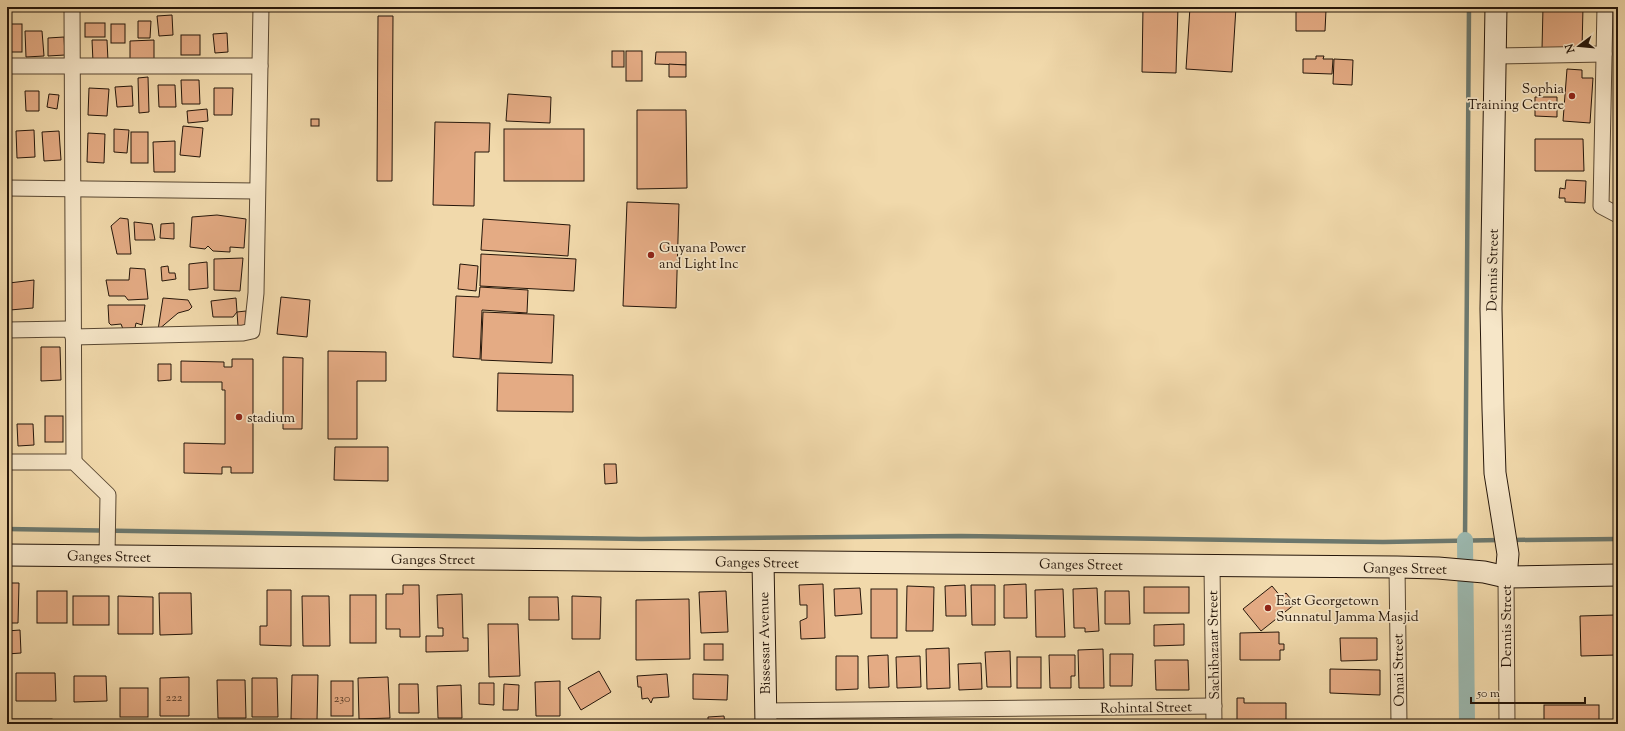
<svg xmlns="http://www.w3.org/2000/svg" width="1625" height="731" font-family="'Sorts Mill Goudy',serif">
	<rect width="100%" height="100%" fill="#f1d9ab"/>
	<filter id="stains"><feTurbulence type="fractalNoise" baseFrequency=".005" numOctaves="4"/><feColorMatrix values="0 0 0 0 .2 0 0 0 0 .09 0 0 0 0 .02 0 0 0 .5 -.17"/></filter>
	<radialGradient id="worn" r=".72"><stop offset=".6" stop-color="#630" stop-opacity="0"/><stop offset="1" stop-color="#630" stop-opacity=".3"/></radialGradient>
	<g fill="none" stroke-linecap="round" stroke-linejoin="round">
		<!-- stream -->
		<g stroke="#6c786e" stroke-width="4.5">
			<polyline points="7,529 641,539 961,536 1383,542 1501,540"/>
			<polyline points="1465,540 1469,7"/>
			<polyline points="1511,540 1618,539"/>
		</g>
		<!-- canal -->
		<polyline stroke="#9cb9b0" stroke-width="16" points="1465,540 1467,724"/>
	</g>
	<!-- building -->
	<g fill="#e4ab84" stroke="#25160a">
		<polygon points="1143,7 1178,7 1176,73 1142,72"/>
		<polygon points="1190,7 1236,7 1232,72 1186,69"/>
		<polygon points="1267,7 1326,7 1326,10 1267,8"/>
		<polygon points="1543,7 1583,7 1582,49 1542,49"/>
		<polygon points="1296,9 1326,10 1325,31 1296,31"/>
		<polygon points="172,15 173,35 159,36 157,16"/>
		<polygon points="378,16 393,16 392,181 377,181"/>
		<polygon points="138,21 151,21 150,38 138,38"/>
		<rect x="85" y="23" width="20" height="14"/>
		<rect x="7" y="24" width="15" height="28"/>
		<rect x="111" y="24" width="14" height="19"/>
		<polygon points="25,31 42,31 44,56 26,57"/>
		<polygon points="227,33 228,52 215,53 213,34"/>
		<rect x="181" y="35" width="19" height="20"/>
		<polygon points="64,37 65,55 48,56 48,38"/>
		<polygon points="92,40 107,40 108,61 93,62"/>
		<polygon points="154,40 154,61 130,62 130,41"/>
		<rect x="612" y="51" width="12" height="16"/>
		<rect x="626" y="51" width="16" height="30"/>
		<polygon points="656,52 686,52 686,65 655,64"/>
		<polygon points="1316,56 1324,56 1323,59 1333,59 1332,74 1303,73 1303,59 1316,59"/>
		<polygon points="1334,59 1353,60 1352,85 1333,84"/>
		<polygon points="669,64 686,65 686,77 669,77"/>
		<polygon points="1567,69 1582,70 1582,78 1593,78 1590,123 1563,121"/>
		<polygon points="148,77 149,112 139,113 138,78"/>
		<polygon points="181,80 199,80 200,104 182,104"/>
		<polygon points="158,85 175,85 176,107 159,107"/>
		<polygon points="132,86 133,106 117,107 115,87"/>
		<polygon points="89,88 109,89 107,116 88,115"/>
		<polygon points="214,88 233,88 232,115 214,115"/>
		<polygon points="25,91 39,91 39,111 26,111"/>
		<polygon points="49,94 59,95 57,109 47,107"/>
		<polygon points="508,94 551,97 550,123 506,121"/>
		<polygon points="1535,97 1557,97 1557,117 1535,116"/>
		<polygon points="207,109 208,121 188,123 187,111"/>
		<polygon points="637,110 686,110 687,188 637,189"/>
		<rect x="311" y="119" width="8" height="7"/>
		<polygon points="435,122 490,123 489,152 475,152 474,206 433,205"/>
		<polygon points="183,126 203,128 200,157 180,155"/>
		<polygon points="114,129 129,130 127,153 114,152"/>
		<rect x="504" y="129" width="80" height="52"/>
		<polygon points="34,130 35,157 17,158 16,131"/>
		<polygon points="59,131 61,160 44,161 42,132"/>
		<rect x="131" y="132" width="17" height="31"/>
		<polygon points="88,133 105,134 104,163 87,162"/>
		<polygon points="1535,139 1583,139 1584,171 1535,171"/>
		<polygon points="175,141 175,172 154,172 153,142"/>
		<polygon points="1566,180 1586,181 1585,203 1565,202 1565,198 1559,198 1560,188 1565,189"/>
		<polygon points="627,202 679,204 676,308 623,306"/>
		<polygon points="217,215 246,219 244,248 230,247 230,252 213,251 208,246 205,249 190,247 192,217"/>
		<polygon points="120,218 128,219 131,254 117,254 111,226"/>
		<polygon points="483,219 570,225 568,256 481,250"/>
		<polygon points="134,222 152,224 155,240 135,240"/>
		<polygon points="174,223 174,239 160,238 161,224"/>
		<polygon points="481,254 576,259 574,291 480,286"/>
		<polygon points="243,258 240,291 214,290 214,259"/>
		<polygon points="207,262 208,288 189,290 189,264"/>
		<polygon points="460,264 478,266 476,291 458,289"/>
		<polygon points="168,266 169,273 175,273 176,279 162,281 161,267"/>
		<polygon points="130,268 145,269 148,299 128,300 125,296 109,296 106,280 129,280"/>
		<polygon points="34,280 33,308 10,310 9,283"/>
		<polygon points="480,287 528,290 527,313 482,310 480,359 453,357 456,296 479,297"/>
		<polygon points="281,297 310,300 307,337 277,334"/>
		<polygon points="163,298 188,300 192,307 189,310 178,313 158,330"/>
		<polygon points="236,298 237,312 233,317 213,317 211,301"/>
		<polygon points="108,305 145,305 142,325 136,323 135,328 123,329 121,324 111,325 109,323"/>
		<polygon points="246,311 247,325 238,326 237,312"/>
		<polygon points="483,312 554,315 552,363 481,360"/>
		<polygon points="41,347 60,347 61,380 41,381"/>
		<polygon points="328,351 386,352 386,381 357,381 357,439 328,439"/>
		<rect x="7" y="354" width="3" height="25"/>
		<polygon points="283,357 303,358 302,429 283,429"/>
		<polygon points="232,359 253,359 253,473 231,473 231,467 222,467 222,474 184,473 184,443 225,444 225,390 222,390 222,382 181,382 181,361 224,362 224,367 232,367"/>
		<polygon points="158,364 171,364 171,380 158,381"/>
		<polygon points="498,373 573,375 573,412 497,411"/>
		<rect x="45" y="416" width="18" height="26"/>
		<polygon points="17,424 33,424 34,445 18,446"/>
		<polygon points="335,447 388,447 388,481 334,480"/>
		<polygon points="604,464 616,464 617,483 605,484"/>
		<polygon points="7,583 19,583 18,623 7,623"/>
		<polygon points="823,584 825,638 801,639 800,621 807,618 807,605 800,605 799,585"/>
		<polygon points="1026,584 1027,618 1004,618 1004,585"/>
		<polygon points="403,585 419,585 420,637 400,637 400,629 386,629 386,594 403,594"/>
		<polygon points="965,585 966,616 946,616 945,586"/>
		<polygon points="971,585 995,585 995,625 972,625"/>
		<polygon points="907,586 934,587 933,631 906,631"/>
		<polygon points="1272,586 1281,597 1286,593 1295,604 1261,631 1243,609"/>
		<rect x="1144" y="587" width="45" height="26"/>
		<polygon points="860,588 862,614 835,616 834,589"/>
		<polygon points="1097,588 1099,631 1085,632 1085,628 1074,628 1073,589"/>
		<rect x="871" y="589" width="26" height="49"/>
		<polygon points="1063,589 1065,637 1036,637 1035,590"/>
		<polygon points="267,590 291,590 291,646 260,645 260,626 267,626"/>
		<rect x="37" y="591" width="30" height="32"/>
		<polygon points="726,591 728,632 701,633 699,592"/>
		<polygon points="1105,591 1129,591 1130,624 1105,624"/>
		<polygon points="159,593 191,593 192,634 160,635"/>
		<polygon points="462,594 463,638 468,638 468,651 426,652 426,636 443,636 443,628 438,628 437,595"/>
		<rect x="350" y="595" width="26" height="48"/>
		<rect x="73" y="596" width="36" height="29"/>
		<polygon points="118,596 153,597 153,634 118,634"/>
		<polygon points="302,596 329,596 330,646 303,646"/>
		<polygon points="572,596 601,597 600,639 572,639"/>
		<polygon points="529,597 558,597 559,620 529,620"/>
		<polygon points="689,599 690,659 636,660 636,600"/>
		<polygon points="1615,615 1616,655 1581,656 1580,616"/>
		<polygon points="488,624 518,624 520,676 489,677"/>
		<polygon points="1184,624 1184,645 1154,646 1154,625"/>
		<polygon points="20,630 21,653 7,654 7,631"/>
		<polygon points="1279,632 1279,644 1284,644 1284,650 1280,650 1280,660 1240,660 1240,633"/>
		<polygon points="1340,638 1377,638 1377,660 1341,661"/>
		<rect x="704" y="644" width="19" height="16"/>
		<polygon points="949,648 950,688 927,689 926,649"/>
		<polygon points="1103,649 1104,688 1079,688 1078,650"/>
		<polygon points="1010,651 1011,687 987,687 985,652"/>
		<polygon points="1110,654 1133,654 1132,686 1110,686"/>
		<polygon points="888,655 889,687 869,688 868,656"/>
		<polygon points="1049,655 1075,655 1075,676 1071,676 1071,688 1050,688"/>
		<polygon points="836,656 858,656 858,689 836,690"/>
		<polygon points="920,656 921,687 897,688 896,657"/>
		<rect x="1017" y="657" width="24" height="31"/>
		<polygon points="1155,660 1188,660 1189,690 1156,690"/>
		<polygon points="981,663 982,689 959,690 958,664"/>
		<polygon points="1330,669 1380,670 1380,695 1330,693"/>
		<polygon points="599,671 611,692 581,710 568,688"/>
		<polygon points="16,673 55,673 56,701 16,701"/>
		<polygon points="667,674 669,697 653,698 651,703 648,698 642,699 641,687 638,687 637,676"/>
		<polygon points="693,674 728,675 727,700 693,699"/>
		<polygon points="292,675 318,675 317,720 291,719"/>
		<polygon points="74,676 106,676 107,701 74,702"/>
		<polygon points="189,677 189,716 160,716 160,678"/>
		<polygon points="388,677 390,718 359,719 358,678"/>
		<polygon points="252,678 277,678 278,717 252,717"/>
		<polygon points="217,680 245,680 246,718 218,718"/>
		<rect x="331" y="681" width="22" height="35"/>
		<polygon points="560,681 560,716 536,716 535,682"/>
		<polygon points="479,683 494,683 494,705 479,704"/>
		<polygon points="399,684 418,684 419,713 399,713"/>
		<polygon points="504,684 519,685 518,710 503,710"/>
		<polygon points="461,685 462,718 438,718 437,686"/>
		<rect x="120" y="688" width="28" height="29"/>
		<polygon points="1237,698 1244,698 1244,703 1286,703 1286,724 1237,724"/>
		<rect x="1544" y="705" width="55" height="19"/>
		<polygon points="724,716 725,724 708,724 708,717"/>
		<rect x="7" y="719" width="45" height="5"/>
	</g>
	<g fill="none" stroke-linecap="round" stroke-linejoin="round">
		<!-- street casing -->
		<g stroke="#584732" stroke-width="17">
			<g id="street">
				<polyline points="72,7 74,462"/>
				<polyline points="1605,7 1601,206 1618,215"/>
				<polyline points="1496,56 1604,54"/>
				<polyline points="7,66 260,66"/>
				<polyline points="7,188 257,191"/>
				<polyline points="7,330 67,329 72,333"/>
				<polyline points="73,337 243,333 252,331 256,293 261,7"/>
				<polyline points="7,462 74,462 108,495 107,556"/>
				<polyline points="1212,566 1214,724"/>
				<polyline points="1397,567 1399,724"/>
				<polyline points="1506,577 1507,724"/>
				<polyline points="765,711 1214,706"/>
			</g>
		</g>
		<!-- secondary casing -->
		<g stroke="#25160a" stroke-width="23">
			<g id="secondary">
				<polyline points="1496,7 1491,309 1493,409 1495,473 1508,554 1506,577"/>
				<polyline points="7,555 1397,567 1438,568 1484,572 1506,577 1618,575"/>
				<polyline points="763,562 766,724"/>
			</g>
		</g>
		<!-- street -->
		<use href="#street" stroke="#f6e6c8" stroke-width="15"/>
		<!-- secondary -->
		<use href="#secondary" stroke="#f6e6c8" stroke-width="21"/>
	</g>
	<!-- markers -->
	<g fill="#8f2418" stroke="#f6e6c8" stroke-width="1.5">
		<circle cx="1572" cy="96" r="4"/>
		<circle cx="651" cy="255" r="4"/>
		<circle cx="239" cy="417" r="4"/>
		<circle cx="1268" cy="608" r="4"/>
	</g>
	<g text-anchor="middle" stroke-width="3.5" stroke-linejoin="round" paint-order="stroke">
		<!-- number labels -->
		<g font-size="12" fill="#553b28">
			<text x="174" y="701">222</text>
			<text x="342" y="702">230</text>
		</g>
		<!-- poi labels -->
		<g font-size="14" fill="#25160a" stroke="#f6e6c8" text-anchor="start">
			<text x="1564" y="93" text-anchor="end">Sophia<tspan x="1564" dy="16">Training Centre</tspan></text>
			<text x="659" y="252">Guyana Power<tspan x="659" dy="16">and Light Inc</tspan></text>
			<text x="247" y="422">stadium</text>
			<text x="1276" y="605">East Georgetown<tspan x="1276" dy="16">Sunnatul Jamma Masjid</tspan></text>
		</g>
		<!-- street labels -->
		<g font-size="14" fill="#25160a" stroke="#f6e6c8">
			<text transform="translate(1492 270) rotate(-89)" y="5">Dennis Street</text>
			<text transform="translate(109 556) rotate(1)" y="5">Ganges Street</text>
			<text x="433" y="564">Ganges Street</text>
			<text transform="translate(757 562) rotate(1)" y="5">Ganges Street</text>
			<text transform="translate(1081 564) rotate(1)" y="5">Ganges Street</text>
			<text transform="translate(1405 568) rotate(1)" y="5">Ganges Street</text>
			<text transform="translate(1506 626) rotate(-90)" y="5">Dennis Street</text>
			<text transform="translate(764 643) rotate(-91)" y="5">Bissessar Avenue</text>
			<text transform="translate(1213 645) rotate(-91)" y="5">Sachibazaar Street</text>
			<text transform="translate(1398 670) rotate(-91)" y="5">Omai Street</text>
			<text transform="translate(1146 707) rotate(-1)" y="5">Rohintal Street</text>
		</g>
	</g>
	<!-- margin -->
	<rect width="1625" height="731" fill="none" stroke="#f1d9ab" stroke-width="24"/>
	<rect x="8" y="8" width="1609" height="715" fill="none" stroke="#25160a" stroke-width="2"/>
	<rect x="12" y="12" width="1601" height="707" fill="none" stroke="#25160a"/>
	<!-- north arrow -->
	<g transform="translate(1579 46) rotate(254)" stroke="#f6e6c8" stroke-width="3" paint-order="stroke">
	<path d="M0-3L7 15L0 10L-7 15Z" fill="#25160a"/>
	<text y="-6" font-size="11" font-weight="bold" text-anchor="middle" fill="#25160a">N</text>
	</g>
	<!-- scale -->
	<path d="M1471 697v6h114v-6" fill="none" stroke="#25160a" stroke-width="2"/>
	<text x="1477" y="697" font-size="12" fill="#25160a" stroke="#f6e6c8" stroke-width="3" paint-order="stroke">50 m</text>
	<rect width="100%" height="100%" filter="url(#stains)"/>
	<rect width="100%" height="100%" fill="url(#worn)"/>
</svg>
